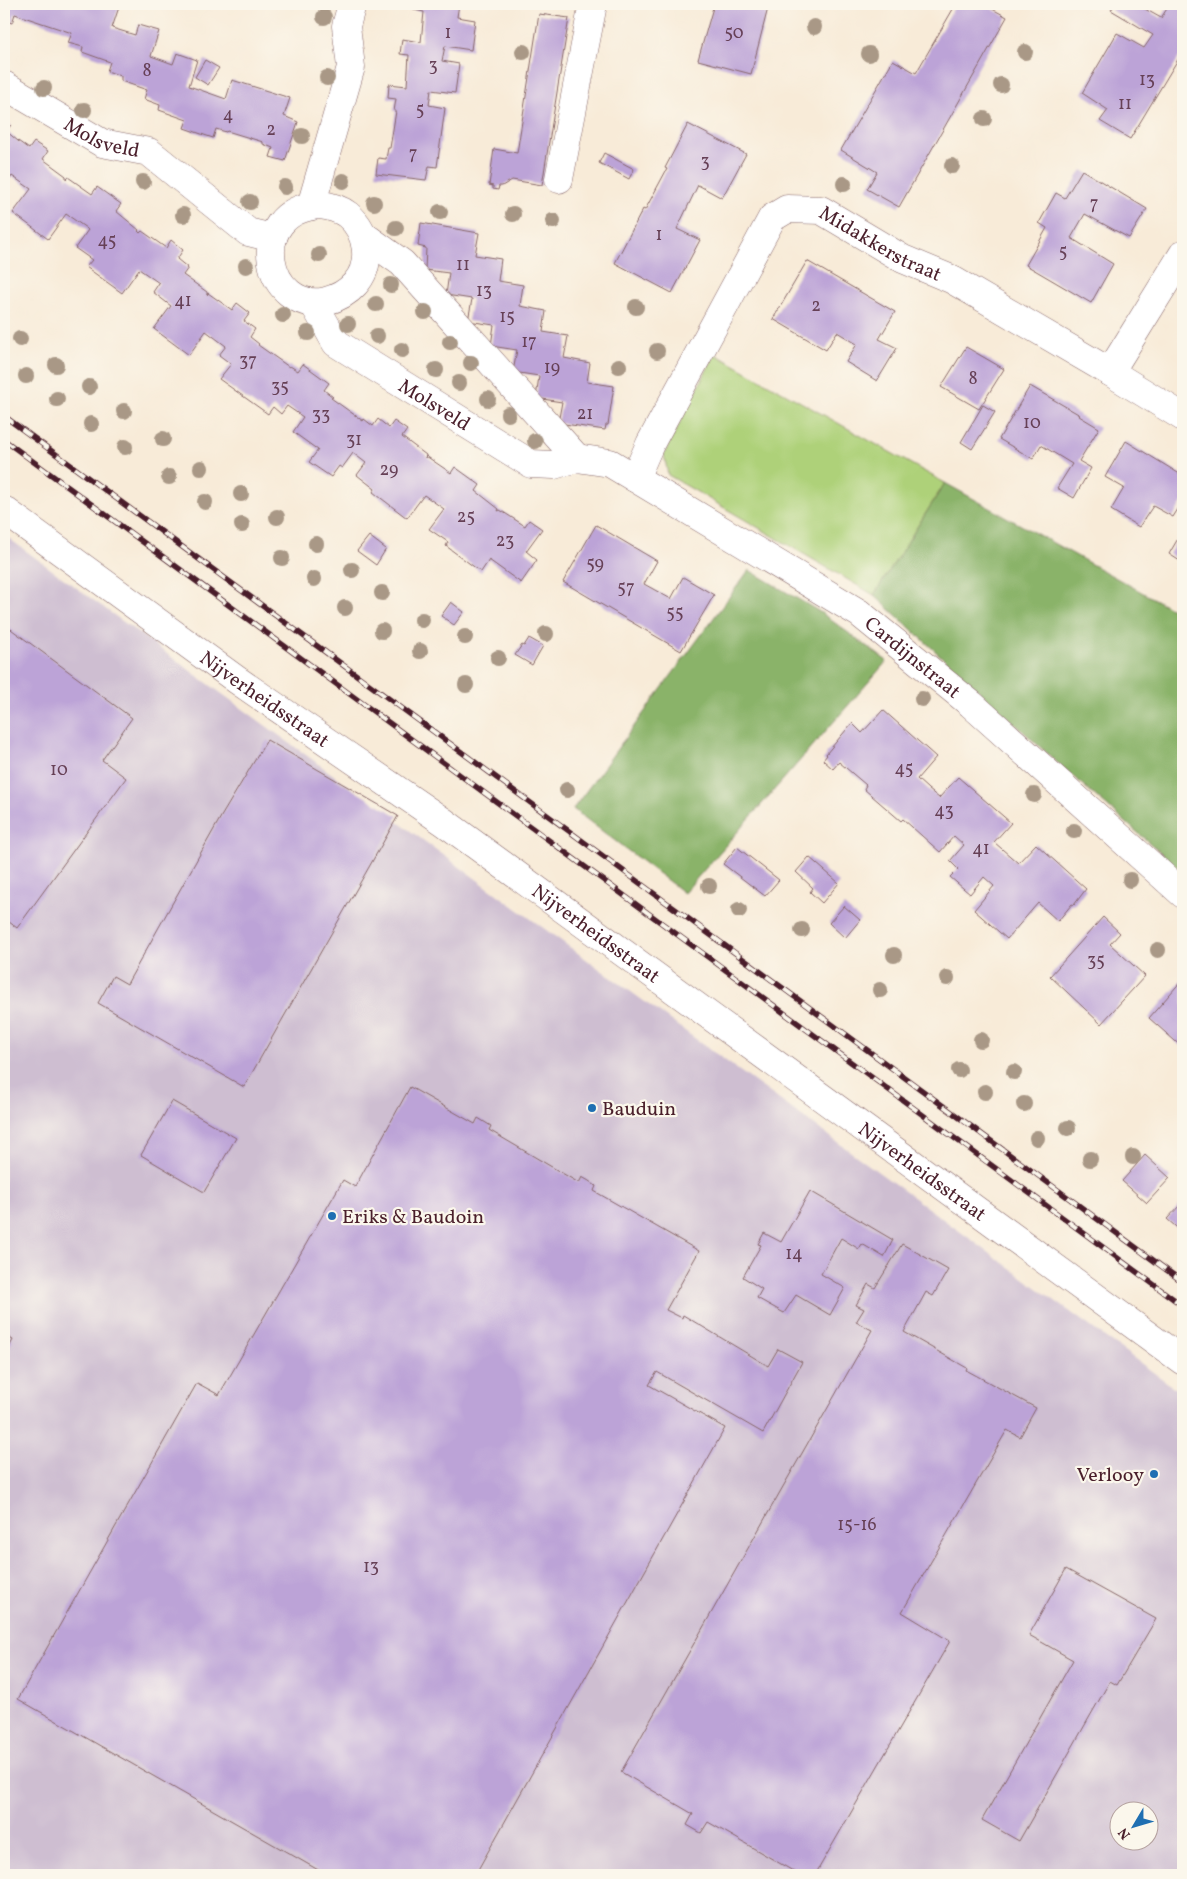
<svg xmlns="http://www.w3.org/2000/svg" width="1187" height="1879" font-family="Vollkorn,serif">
	<rect width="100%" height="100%" fill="#fbf7ec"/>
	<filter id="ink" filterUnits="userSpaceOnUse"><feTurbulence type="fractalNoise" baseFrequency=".02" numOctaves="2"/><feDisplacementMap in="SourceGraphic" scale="10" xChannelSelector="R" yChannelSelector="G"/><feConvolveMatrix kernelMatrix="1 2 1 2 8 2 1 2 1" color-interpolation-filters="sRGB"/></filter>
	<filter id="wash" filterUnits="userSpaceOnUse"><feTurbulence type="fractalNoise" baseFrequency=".0096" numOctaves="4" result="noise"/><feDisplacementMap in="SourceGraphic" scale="20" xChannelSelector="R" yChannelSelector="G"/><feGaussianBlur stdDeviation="1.12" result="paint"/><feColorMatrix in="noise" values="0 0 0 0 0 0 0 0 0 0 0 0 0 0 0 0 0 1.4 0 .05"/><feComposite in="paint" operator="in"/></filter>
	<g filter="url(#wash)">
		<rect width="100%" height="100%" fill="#f8ebd8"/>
		<!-- industrial -->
		<path fill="#cebed1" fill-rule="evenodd" d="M4,535L1183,1394V1875H4ZM1120,1812H1150V1842H1120Z"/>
		<!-- green -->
		<polygon fill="#aed179" stroke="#7c7852" points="715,354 945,483 874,595 668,475 664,454"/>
		<!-- forest -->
		<g fill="#8ab369" stroke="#6a694a">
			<polygon points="945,483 1183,615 1183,872 1061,766 874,595"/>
			<polygon points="749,570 820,612 887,661 684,893 573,809"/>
		</g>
		<g id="blocks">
			<!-- building -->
			<g fill="#bca3d7">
				<polygon points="4,4 86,4 96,7 97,4 120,4 112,28 135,35 138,25 159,31 151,56 173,64 177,53 197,60 189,86 226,99 232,80 290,98 284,116 298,122 285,161 270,157 273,148 263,144 263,142 227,131 226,132 216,129 213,138 184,128 187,120 159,110 160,105 144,99 147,90 121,81 121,76 107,71 110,62 82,52 83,47 68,43 72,33 15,14 12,23 4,20"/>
				<polygon points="415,4 459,4 457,17 475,20 471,50 445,46 442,61 459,64 455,93 431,90 429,105 445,108 437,167 429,166 426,180 376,174 378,158 386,159 388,148 390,148 396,111 394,111 396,99 388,98 389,84 407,86 409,55 400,54 402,39 421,42 424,12 414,10"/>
				<polygon points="714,4 769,4 751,74 698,60"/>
				<polygon points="956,4 983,4 1007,17 899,207 867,189 877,172 841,150 893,60 916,73"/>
				<polygon points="1115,4 1136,4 1161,18 1170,4 1178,7 1179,4 1183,4 1183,51 1130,139 1100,121 1108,110 1082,93 1117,33 1144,48 1153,35 1111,10"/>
				<polygon points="539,14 569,18 542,185 512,180 502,186 499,186 498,190 493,189 493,186 489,185 494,149 517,153"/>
				<polygon points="205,60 219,68 208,85 195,77"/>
				<polygon points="4,119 11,125 6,131 18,141 29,149 34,142 48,151 43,159 66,176 66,179 68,177 92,194 97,187 121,204 116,211 139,230 138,231 140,233 142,231 166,248 171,240 183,250 177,259 188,268 183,275 207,292 207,295 208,293 232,310 237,303 250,313 244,321 255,329 250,337 259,344 258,345 289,367 290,366 298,371 303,364 329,383 324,390 333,397 331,398 363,421 364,419 373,426 378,419 389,428 394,421 407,430 402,437 426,455 425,458 426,456 451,473 455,467 480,485 476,491 499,509 498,511 500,510 525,526 529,520 542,529 526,551 537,560 521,583 489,560 481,572 446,546 448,542 429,529 444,509 424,495 407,518 373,492 375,489 357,475 366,463 353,453 342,468 339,466 331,477 309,462 318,450 293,432 303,417 287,406 281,414 273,407 268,414 219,379 231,364 219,355 226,346 206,331 189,355 154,329 171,306 153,292 159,283 139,269 122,293 86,267 92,260 75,248 88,230 86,228 66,214 48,239 13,213 31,189 12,176 4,187"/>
				<polygon points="688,124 746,154 722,198 698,185 677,229 700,240 672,293 615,263 643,209 645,210 667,169 665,168"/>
				<polygon points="604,153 634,169 629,179 599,163"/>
				<polygon points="1082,170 1147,209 1129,238 1085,214 1071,238 1113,264 1091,303 1026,265 1047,228 1039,223 1056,193 1065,198"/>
				<polygon points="421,223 479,233 475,255 501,259 498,281 523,285 520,306 546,311 543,332 568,336 564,358 590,363 587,382 614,386 608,425 606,425 605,430 558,423 562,402 536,398 539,376 513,372 517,350 491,346 494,325 468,321 472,299 446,295 449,273 425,270 426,248 418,246"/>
				<polygon points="807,261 895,312 879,339 897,348 877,381 846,362 857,344 837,332 826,350 773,319"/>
				<polygon points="966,347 1004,369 979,409 941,387"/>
				<polygon points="1030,386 1080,415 1079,416 1099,428 1079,461 1091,468 1074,498 1057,488 1072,464 1041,445 1033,459 999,439"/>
				<polygon points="983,405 995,412 972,449 961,442"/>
				<polygon points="1126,441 1183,476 1183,501 1173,517 1153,506 1139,527 1111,510 1124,488 1105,477"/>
				<polygon points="596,525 657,561 644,584 671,599 683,577 714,595 681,651 563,582"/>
				<polygon points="1183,530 1183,563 1169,554"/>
				<polygon points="369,536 386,549 376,565 357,551"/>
				<polygon points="451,602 464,612 454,625 441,616"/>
				<polygon points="4,624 132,718 102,760 126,778 17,928 4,918"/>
				<polygon points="529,638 543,646 532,665 515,655 522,645 524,646"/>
				<polygon points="883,710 936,757 917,779 928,789 939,798 958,777 1011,823 994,842 1018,863 1036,844 1086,889 1074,905 1072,904 1058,921 1038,903 1007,939 974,910 994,886 984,877 970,894 950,877 958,869 950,861 964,845 954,836 940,852 903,819 901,821 864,789 866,785 839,762 833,769 823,760 827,755 826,754 852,723 862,733"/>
				<polygon points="267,740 398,816 244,1087 98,1003 113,976 127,984 222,815"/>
				<polygon points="737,847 779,880 765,896 723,864"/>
				<polygon points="809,857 839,883 822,903 810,892 813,888 796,872"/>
				<polygon points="844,906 860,920 845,938 829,923"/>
				<polygon points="1103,917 1120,933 1110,944 1145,976 1101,1024 1050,976"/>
				<polygon points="1183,979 1183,1048 1149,1018"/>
				<polygon points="410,1087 475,1124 478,1118 491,1126 489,1130 579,1183 582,1177 589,1181 596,1186 594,1191 699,1251 666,1310 682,1318 683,1315 768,1366 778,1349 802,1362 763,1433 657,1372 649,1385 725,1428 475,1875 327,1875 18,1699 197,1383 219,1395 343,1180 355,1187"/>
				<polygon points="172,1101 236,1138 204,1192 141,1155"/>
				<polygon points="1145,1155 1170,1178 1147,1203 1122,1181"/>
				<polygon points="810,1191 893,1240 884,1257 862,1244 859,1249 841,1238 821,1274 845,1288 830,1315 796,1295 784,1313 757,1298 762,1289 743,1277 761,1245 758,1244 764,1233 781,1242"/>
				<polygon points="1181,1204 1183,1206 1183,1233 1167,1219"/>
				<polygon points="902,1244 948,1270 933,1296 926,1292 904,1332 967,1368 966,1370 1036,1408 1020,1437 1007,1430 902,1612 950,1641 815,1875 800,1875 708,1822 701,1833 687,1825 693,1814 621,1772 872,1330 856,1322 864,1309 856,1305 868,1284 875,1288"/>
				<polygon points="4,1335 13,1340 4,1357"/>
				<polygon points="1066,1569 1156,1619 1117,1685 1110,1681 1019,1841 982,1820 1073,1660 1029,1635"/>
			</g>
		</g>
	</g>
	<g filter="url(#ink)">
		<use href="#blocks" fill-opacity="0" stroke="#876668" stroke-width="1"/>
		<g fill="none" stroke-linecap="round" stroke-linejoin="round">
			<!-- minor casing -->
			<g stroke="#876668" stroke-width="29">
				<g id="minor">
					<path id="s1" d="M4,85L102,143L149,152L248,232L273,238"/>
					<polyline points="559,179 593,4"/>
					<path d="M320,205C330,206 340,209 348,215C368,232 373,264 355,284C347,293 338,298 326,301C267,315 242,211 320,205Z"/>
					<polyline points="311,206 351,67 346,26 352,4"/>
					<polyline points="363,235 402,263 577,458"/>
					<path id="s2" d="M314,304L336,343L531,464L554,465L577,458L610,463L859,613L971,704L1183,894"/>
					<polyline points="1110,372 1183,254"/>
					<path id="s3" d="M635,478L650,444L772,218L787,209L821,210L903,259L951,279L1110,372L1183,417"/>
				</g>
			</g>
			<!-- major casing -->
			<g stroke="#876668" stroke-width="29">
				<g id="major">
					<path id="s4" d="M4,510L237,680L444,822L1183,1361"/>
				</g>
			</g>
			<!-- minor -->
			<use href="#minor" stroke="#fff" stroke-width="28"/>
			<!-- major -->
			<use href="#major" stroke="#fff" stroke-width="28"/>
			<!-- rail casing -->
			<g stroke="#4a1f2b" stroke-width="5.5">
				<g id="rail">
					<polyline points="4,416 1183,1282"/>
					<polyline points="4,440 1183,1306"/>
				</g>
			</g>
			<!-- rail -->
			<use href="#rail" stroke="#fbf7ec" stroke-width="4" stroke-dasharray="11" stroke-linecap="butt"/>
		</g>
		<!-- trees -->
		<g fill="#a99886">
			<circle cx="324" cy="17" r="8"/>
			<circle cx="814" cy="27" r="8"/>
			<circle cx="523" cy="52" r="8"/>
			<circle cx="1025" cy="52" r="8"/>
			<circle cx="869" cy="54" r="8"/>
			<circle cx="327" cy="78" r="8"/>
			<circle cx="1001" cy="85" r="8"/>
			<circle cx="44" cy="88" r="8"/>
			<circle cx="84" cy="110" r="8"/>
			<circle cx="984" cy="119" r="8"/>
			<circle cx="302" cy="136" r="8"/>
			<circle cx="952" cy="166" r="8"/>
			<circle cx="343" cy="181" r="8"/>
			<circle cx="143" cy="182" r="8"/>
			<circle cx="844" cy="184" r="8"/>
			<circle cx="285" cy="187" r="8"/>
			<circle cx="250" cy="202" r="8"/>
			<circle cx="374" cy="203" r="8"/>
			<circle cx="440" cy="212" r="8"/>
			<circle cx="513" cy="214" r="8"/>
			<circle cx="183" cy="215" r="8"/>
			<circle cx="553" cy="221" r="8"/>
			<circle cx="396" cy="228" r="8"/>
			<circle cx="319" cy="255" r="8"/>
			<circle cx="246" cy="266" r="8"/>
			<circle cx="391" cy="285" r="8"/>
			<circle cx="376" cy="304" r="8"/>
			<circle cx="636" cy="307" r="8"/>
			<circle cx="425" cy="312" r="8"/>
			<circle cx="283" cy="315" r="8"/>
			<circle cx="348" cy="324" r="8"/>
			<circle cx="308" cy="333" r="8"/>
			<circle cx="377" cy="336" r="8"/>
			<circle cx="20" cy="339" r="8"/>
			<circle cx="450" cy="342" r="8"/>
			<circle cx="402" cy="350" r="8"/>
			<circle cx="657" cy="351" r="8"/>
			<circle cx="471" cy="363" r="8"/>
			<circle cx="56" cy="365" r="8"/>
			<circle cx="619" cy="366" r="8"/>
			<circle cx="436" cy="370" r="8"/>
			<circle cx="26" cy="376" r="8"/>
			<circle cx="459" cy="383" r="8"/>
			<circle cx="89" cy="387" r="8"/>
			<circle cx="57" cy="399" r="8"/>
			<circle cx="488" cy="399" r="8"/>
			<circle cx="124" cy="411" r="8"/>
			<circle cx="508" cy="414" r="8"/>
			<circle cx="91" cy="424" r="8"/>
			<circle cx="163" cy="439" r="8"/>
			<circle cx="535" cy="441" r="8"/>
			<circle cx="125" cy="447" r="8"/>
			<circle cx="201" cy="468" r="8"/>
			<circle cx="169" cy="477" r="8"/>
			<circle cx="241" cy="494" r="8"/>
			<circle cx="205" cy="502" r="8"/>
			<circle cx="277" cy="517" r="8"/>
			<circle cx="242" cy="525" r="8"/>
			<circle cx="316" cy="544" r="8"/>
			<circle cx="282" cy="558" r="8"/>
			<circle cx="352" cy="570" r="8"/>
			<circle cx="314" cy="579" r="8"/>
			<circle cx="382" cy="593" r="8"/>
			<circle cx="345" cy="608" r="8"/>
			<circle cx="422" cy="620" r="8"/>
			<circle cx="382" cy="631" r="8"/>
			<circle cx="546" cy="634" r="8"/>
			<circle cx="465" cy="637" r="8"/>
			<circle cx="420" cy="651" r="8"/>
			<circle cx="498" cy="658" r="8"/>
			<circle cx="466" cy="685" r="8"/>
			<circle cx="922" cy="699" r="8"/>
			<circle cx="567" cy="790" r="8"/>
			<circle cx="1034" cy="795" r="8"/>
			<circle cx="1074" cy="831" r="8"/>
			<circle cx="1130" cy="880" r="8"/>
			<circle cx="709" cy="886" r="8"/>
			<circle cx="739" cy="910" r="8"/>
			<circle cx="802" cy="930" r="8"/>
			<circle cx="1158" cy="950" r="8"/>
			<circle cx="894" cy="955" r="8"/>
			<circle cx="947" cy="978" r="8"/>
			<circle cx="880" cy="990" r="8"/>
			<circle cx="981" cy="1040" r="8"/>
			<circle cx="959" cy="1070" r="8"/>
			<circle cx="1014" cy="1072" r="8"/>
			<circle cx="985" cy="1092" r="8"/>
			<circle cx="1024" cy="1104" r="8"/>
			<circle cx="1068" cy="1128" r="8"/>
			<circle cx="1037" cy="1138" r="8"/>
			<circle cx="1133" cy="1157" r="8"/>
			<circle cx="1090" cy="1159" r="8"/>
		</g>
	</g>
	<!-- markers -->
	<g fill="#1f6fb2" stroke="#fbf7ec" stroke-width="2">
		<circle cx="592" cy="1108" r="5"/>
		<circle cx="332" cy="1216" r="5"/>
		<circle cx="1154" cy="1474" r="5"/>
	</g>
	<g text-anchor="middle" stroke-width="4.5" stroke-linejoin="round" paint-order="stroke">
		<!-- number labels -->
		<g font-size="18" fill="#664056">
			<text x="448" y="38">1</text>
			<text x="734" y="38">50</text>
			<text x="433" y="71">3</text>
			<text x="147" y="76">8</text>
			<text x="1147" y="85">13</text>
			<text x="1125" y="109">11</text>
			<text x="420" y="115">5</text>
			<text x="228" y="120">4</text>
			<text x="271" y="135">2</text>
			<text x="413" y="159">7</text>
			<text x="705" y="167">3</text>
			<text x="1094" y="209">7</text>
			<text x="659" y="240">1</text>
			<text x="107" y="246">45</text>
			<text x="1063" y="257">5</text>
			<text x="463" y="270">11</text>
			<text x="484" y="296">13</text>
			<text x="183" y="306">41</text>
			<text x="816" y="311">2</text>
			<text x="507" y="322">15</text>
			<text x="529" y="347">17</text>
			<text x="248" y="366">37</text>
			<text x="552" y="373">19</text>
			<text x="973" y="384">8</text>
			<text x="280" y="392">35</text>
			<text x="585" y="419">21</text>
			<text x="321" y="420">33</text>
			<text x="1032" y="428">10</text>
			<text x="354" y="445">31</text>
			<text x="389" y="475">29</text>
			<text x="466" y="522">25</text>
			<text x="505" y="546">23</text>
			<text x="595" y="569">59</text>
			<text x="626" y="593">57</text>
			<text x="675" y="618">55</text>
			<text x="904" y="774">45</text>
			<text x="59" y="775">10</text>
			<text x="944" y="816">43</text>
			<text x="981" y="854">41</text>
			<text x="1096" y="966">35</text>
			<text x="794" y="1259">14</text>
			<text x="857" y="1530">15-16</text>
			<text x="371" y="1572">13</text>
		</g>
		<!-- street labels -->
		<g font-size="20" fill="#4a1f2b" stroke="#fbf7ec">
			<text dy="7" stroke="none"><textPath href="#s1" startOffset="112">Molsveld</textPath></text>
			<text dy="7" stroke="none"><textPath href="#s3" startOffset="414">Midakkerstraat</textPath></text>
			<text dy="7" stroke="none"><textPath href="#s2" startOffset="161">Molsveld</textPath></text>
			<text dy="7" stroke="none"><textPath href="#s2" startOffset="715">Cardijnstraat</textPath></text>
			<text dy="7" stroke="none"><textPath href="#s4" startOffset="322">Nijverheidsstraat</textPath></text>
			<text dy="7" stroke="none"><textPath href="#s4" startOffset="728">Nijverheidsstraat</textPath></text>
			<text dy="7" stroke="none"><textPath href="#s4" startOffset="1132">Nijverheidsstraat</textPath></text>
		</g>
		<!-- poi labels -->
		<g font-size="20" fill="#4a1f2b" stroke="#fbf7ec" text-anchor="start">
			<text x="602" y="1115">Bauduin</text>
			<text x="342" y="1223">Eriks &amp; Baudoin</text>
			<text x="1144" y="1481" text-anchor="end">Verlooy</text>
		</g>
	</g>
	<!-- margin -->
	<rect width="1187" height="1879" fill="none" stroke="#fbf7ec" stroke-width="20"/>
	<!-- north arrow -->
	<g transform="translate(1134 1826) rotate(232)"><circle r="24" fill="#fbf7ec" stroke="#b4a19f"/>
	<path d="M0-4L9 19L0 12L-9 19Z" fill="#1f6fb2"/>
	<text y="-8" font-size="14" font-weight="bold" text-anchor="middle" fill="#4a1f2b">N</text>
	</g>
</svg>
